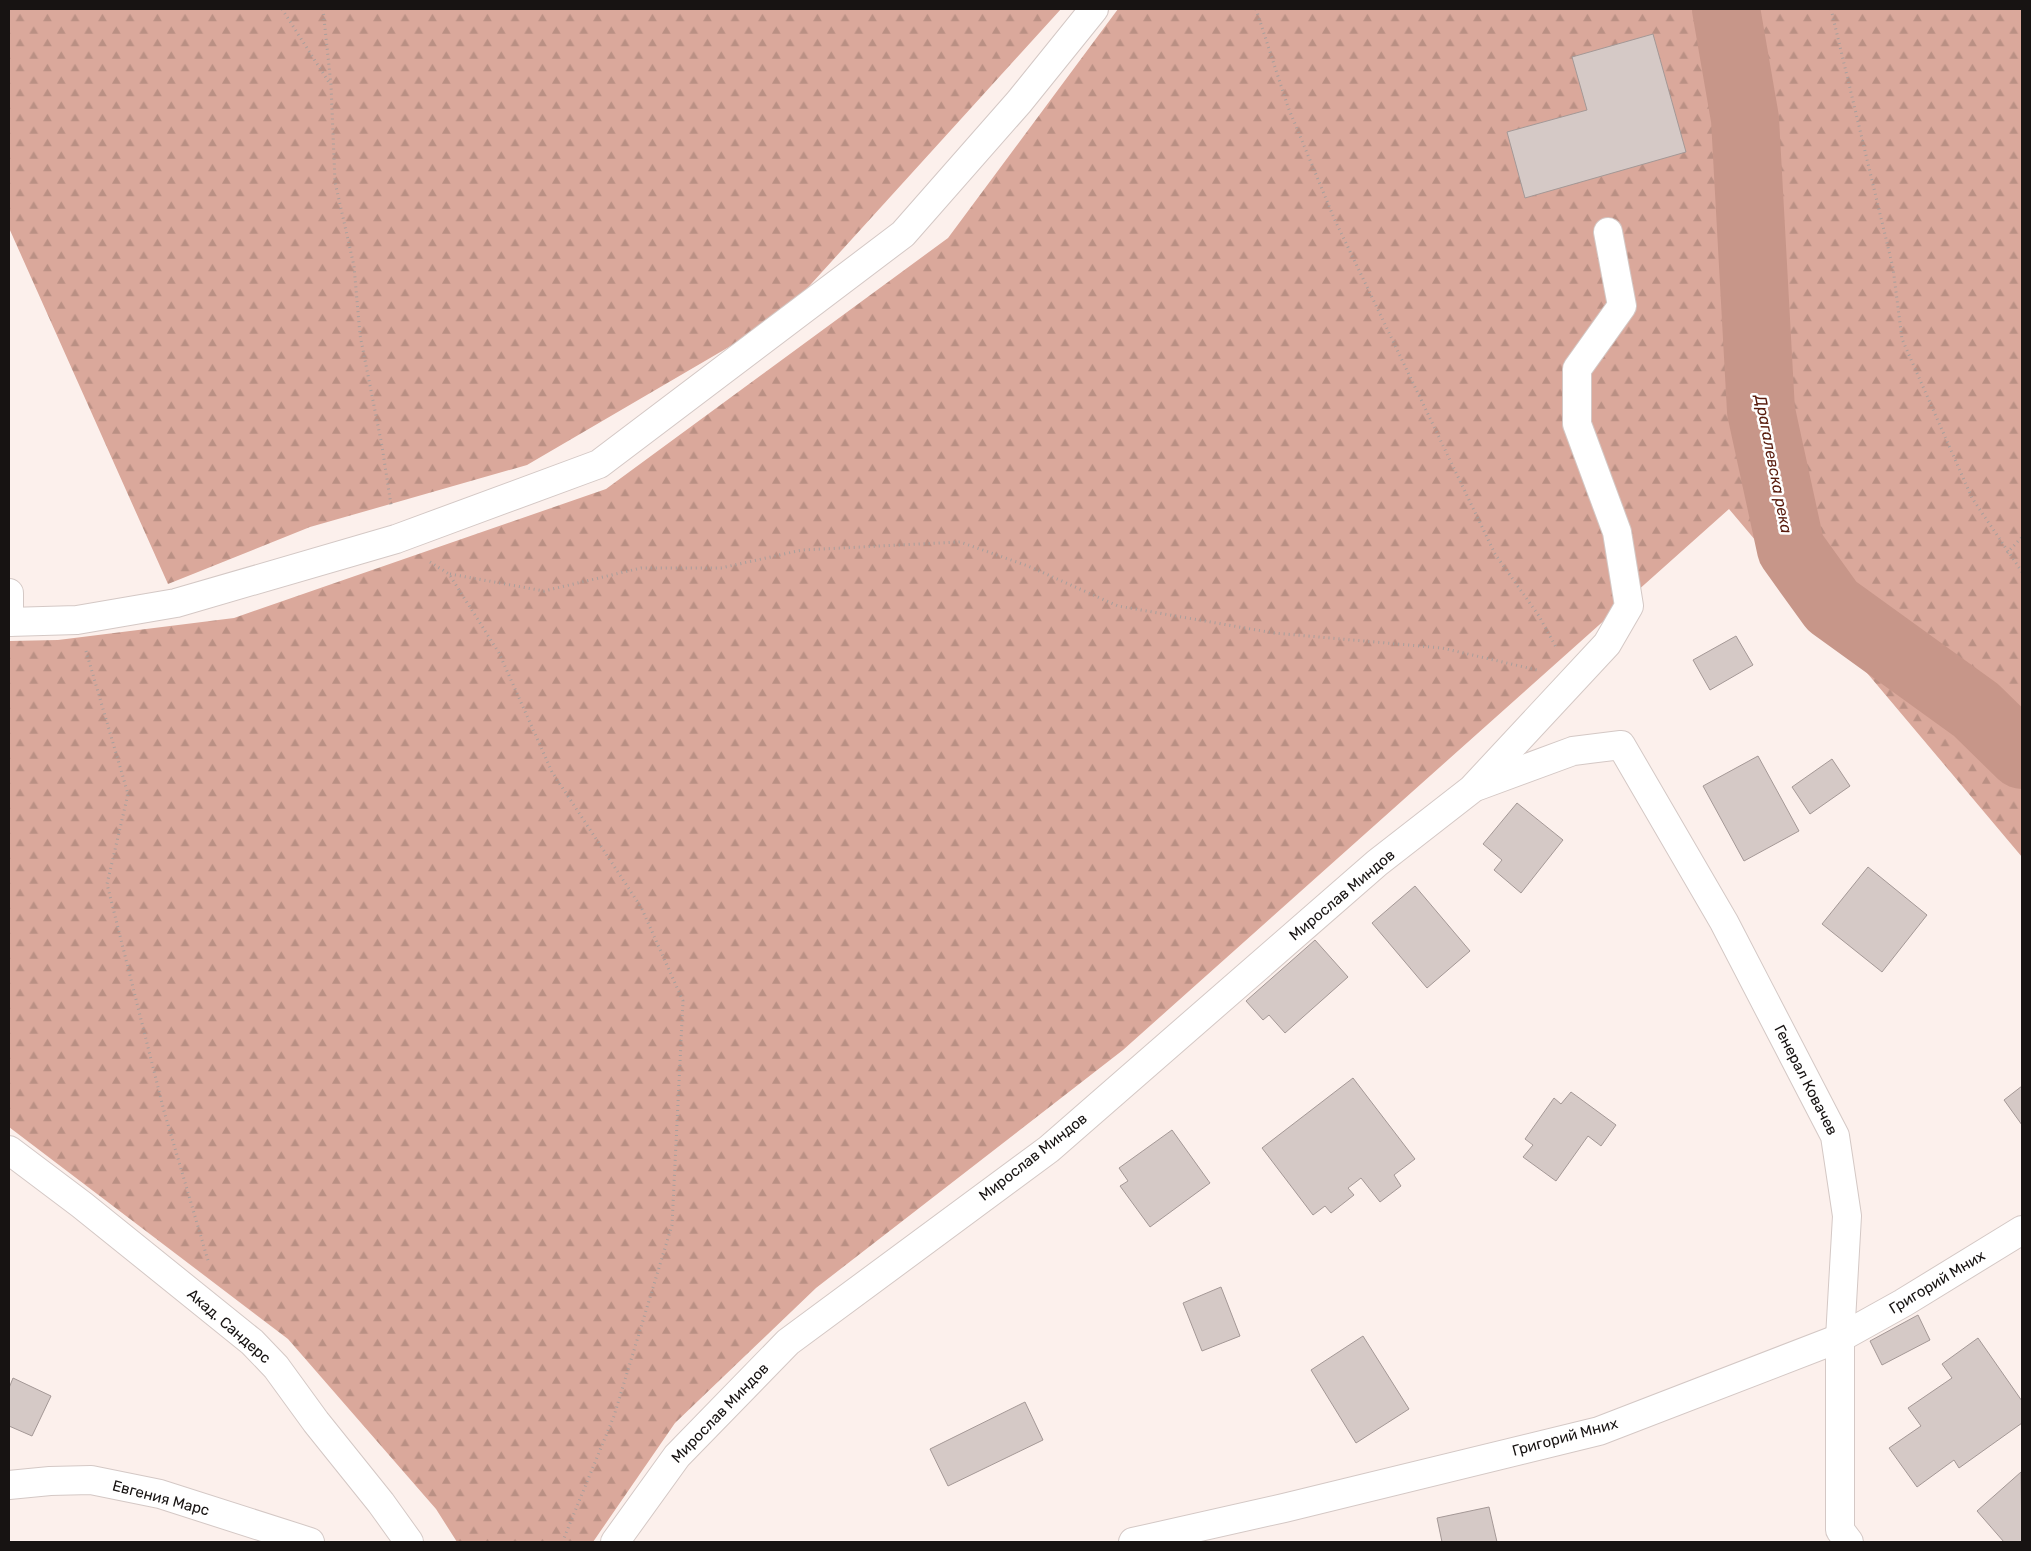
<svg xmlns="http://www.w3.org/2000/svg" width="2031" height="1551" font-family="Rubik,sans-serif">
	<defs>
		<pattern id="forest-firs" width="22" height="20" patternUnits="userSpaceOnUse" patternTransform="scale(1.25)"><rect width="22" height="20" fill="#daa89b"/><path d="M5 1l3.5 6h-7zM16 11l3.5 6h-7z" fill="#ba9084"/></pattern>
	</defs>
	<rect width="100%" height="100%" fill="#fcf0ec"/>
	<!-- forest -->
	<g fill="url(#forest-firs)">
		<polygon points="9,9 1061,9 782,316 527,465 310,527 168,584 9,228"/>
		<polygon points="1118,9 2022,9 2022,857 1729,509 1123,1050 816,1288 675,1423 593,1542 457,1542 436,1509 288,1339 9,1127 9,641 58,640 234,618 606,489 948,238"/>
	</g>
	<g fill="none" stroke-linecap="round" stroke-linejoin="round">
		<!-- river -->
		<polyline stroke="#c79689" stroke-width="68" points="1726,9 1745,119 1761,411 1791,549 1832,606 1976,710 2022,755"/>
	</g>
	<!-- building -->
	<g fill="#d5c9c6" stroke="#a49896">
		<polygon points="1653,34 1686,152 1525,198 1507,132 1587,110 1572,57"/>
		<polygon points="1736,636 1753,665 1710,690 1693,660"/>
		<polygon points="1758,756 1799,831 1744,861 1703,786"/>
		<polygon points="1832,759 1850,786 1810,814 1792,787"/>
		<polygon points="1517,803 1563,840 1521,893 1494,870 1502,860 1483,844"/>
		<polygon points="1868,867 1927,915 1882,972 1822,924"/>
		<polygon points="1415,886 1470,951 1427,988 1372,923"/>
		<polygon points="1315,940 1348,977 1285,1033 1269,1015 1263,1020 1246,1001"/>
		<polygon points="1353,1078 1415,1159 1394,1175 1401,1186 1380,1202 1361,1178 1348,1188 1354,1195 1331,1213 1325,1206 1313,1215 1262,1148"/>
		<polygon points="2022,1086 2022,1125 2004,1100"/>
		<polygon points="1571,1092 1616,1125 1601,1146 1588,1136 1556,1181 1523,1157 1533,1145 1525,1139 1554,1098 1561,1104"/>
		<polygon points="1172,1130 1210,1183 1150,1227 1120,1186 1128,1181 1119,1168"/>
		<polygon points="1221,1287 1240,1336 1202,1351 1183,1303"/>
		<polygon points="1918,1315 1930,1340 1882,1365 1870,1341"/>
		<polygon points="1363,1336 1409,1409 1356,1443 1311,1370"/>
		<polygon points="1978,1338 2022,1401 2022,1423 1959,1468 1954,1460 1917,1487 1889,1448 1921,1426 1908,1408 1952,1378 1942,1364"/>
		<polygon points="13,1378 51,1396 32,1436 9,1426 9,1388"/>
		<polygon points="1025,1402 1043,1440 948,1486 930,1449"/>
		<polygon points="2021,1472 2022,1542 2004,1542 1977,1511"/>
		<polygon points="1489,1507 1497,1542 1442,1542 1437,1518"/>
	</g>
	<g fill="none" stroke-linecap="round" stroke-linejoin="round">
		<!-- minor casing -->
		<g stroke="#d4c8c5" stroke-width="30">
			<g id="minor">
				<polyline points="9,593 9,622"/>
				<polyline points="9,622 77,620 176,603 396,539 599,464 903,234 1019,102 1094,9"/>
				<polyline points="1478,786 1573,751 1621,745 1724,922 1835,1136 1847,1216 1840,1338 1840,1530 1849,1542"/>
				<polyline points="9,1150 82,1205 252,1342 276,1367 316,1422 381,1503 409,1542"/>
				<polyline points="9,1485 50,1481 91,1480 160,1494 310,1542"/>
				<polyline points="615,1542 677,1456 788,1342 1049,1149 1377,863 1472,789 1607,644 1629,606 1617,532 1577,424 1577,369 1622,306 1608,232"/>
				<polyline points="1133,1542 1284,1508 1599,1431 1840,1338 1903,1303 2022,1230"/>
			</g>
		</g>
		<!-- path -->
		<g stroke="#a89f9c" stroke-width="3" stroke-dasharray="1 4" stroke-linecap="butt">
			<polyline points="282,9 330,84"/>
			<polyline points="323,9 331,85 335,182 354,266 360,335 382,446 391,505"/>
			<polyline points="1256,9 1288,107 1334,218 1495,554 1539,616 1557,649"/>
			<polyline points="1831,9 1893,268 1902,339 1972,498 2022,572"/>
			<polyline points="2007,553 2022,537"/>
			<polyline points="430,562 449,574 499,653 552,772 641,907 683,1001 672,1225 614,1416 564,1538 564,1542"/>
			<polyline points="450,574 544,591 641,568 721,568 802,550 960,542 1028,566 1118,606 1274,633 1442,648 1537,670"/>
			<polyline points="86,651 128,794 107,884 164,1111 209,1264"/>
		</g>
		<!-- minor -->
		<use href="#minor" stroke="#fff" stroke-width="28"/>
	</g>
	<g text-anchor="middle" stroke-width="5" stroke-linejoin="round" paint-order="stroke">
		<!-- street labels -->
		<g font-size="15" fill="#171312" stroke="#fff">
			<text transform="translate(1342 895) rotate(-40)" y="5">Мирослав Миндов</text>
			<text transform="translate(1806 1080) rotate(63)" y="5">Генерал Ковачев</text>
			<text transform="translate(1033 1157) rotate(-38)" y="5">Мирослав Миндов</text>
			<text transform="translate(1937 1282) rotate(-31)" y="5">Григорий Мних</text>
			<text transform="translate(229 1326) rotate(41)" y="5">Акад. Сандерс</text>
			<text transform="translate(720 1413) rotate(-46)" y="5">Мирослав Миндов</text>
			<text transform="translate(1565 1437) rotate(-15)" y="5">Григорий Мних</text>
			<text transform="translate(161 1498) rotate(15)" y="5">Евгения Марс</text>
		</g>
		<!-- water labels -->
		<g font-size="16" font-style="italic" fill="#581b0d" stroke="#fff">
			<text transform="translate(1774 464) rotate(79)" y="6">Драгалевска река</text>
		</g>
	</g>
	<!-- border -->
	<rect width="2031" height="1551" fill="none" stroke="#171312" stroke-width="20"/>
</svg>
